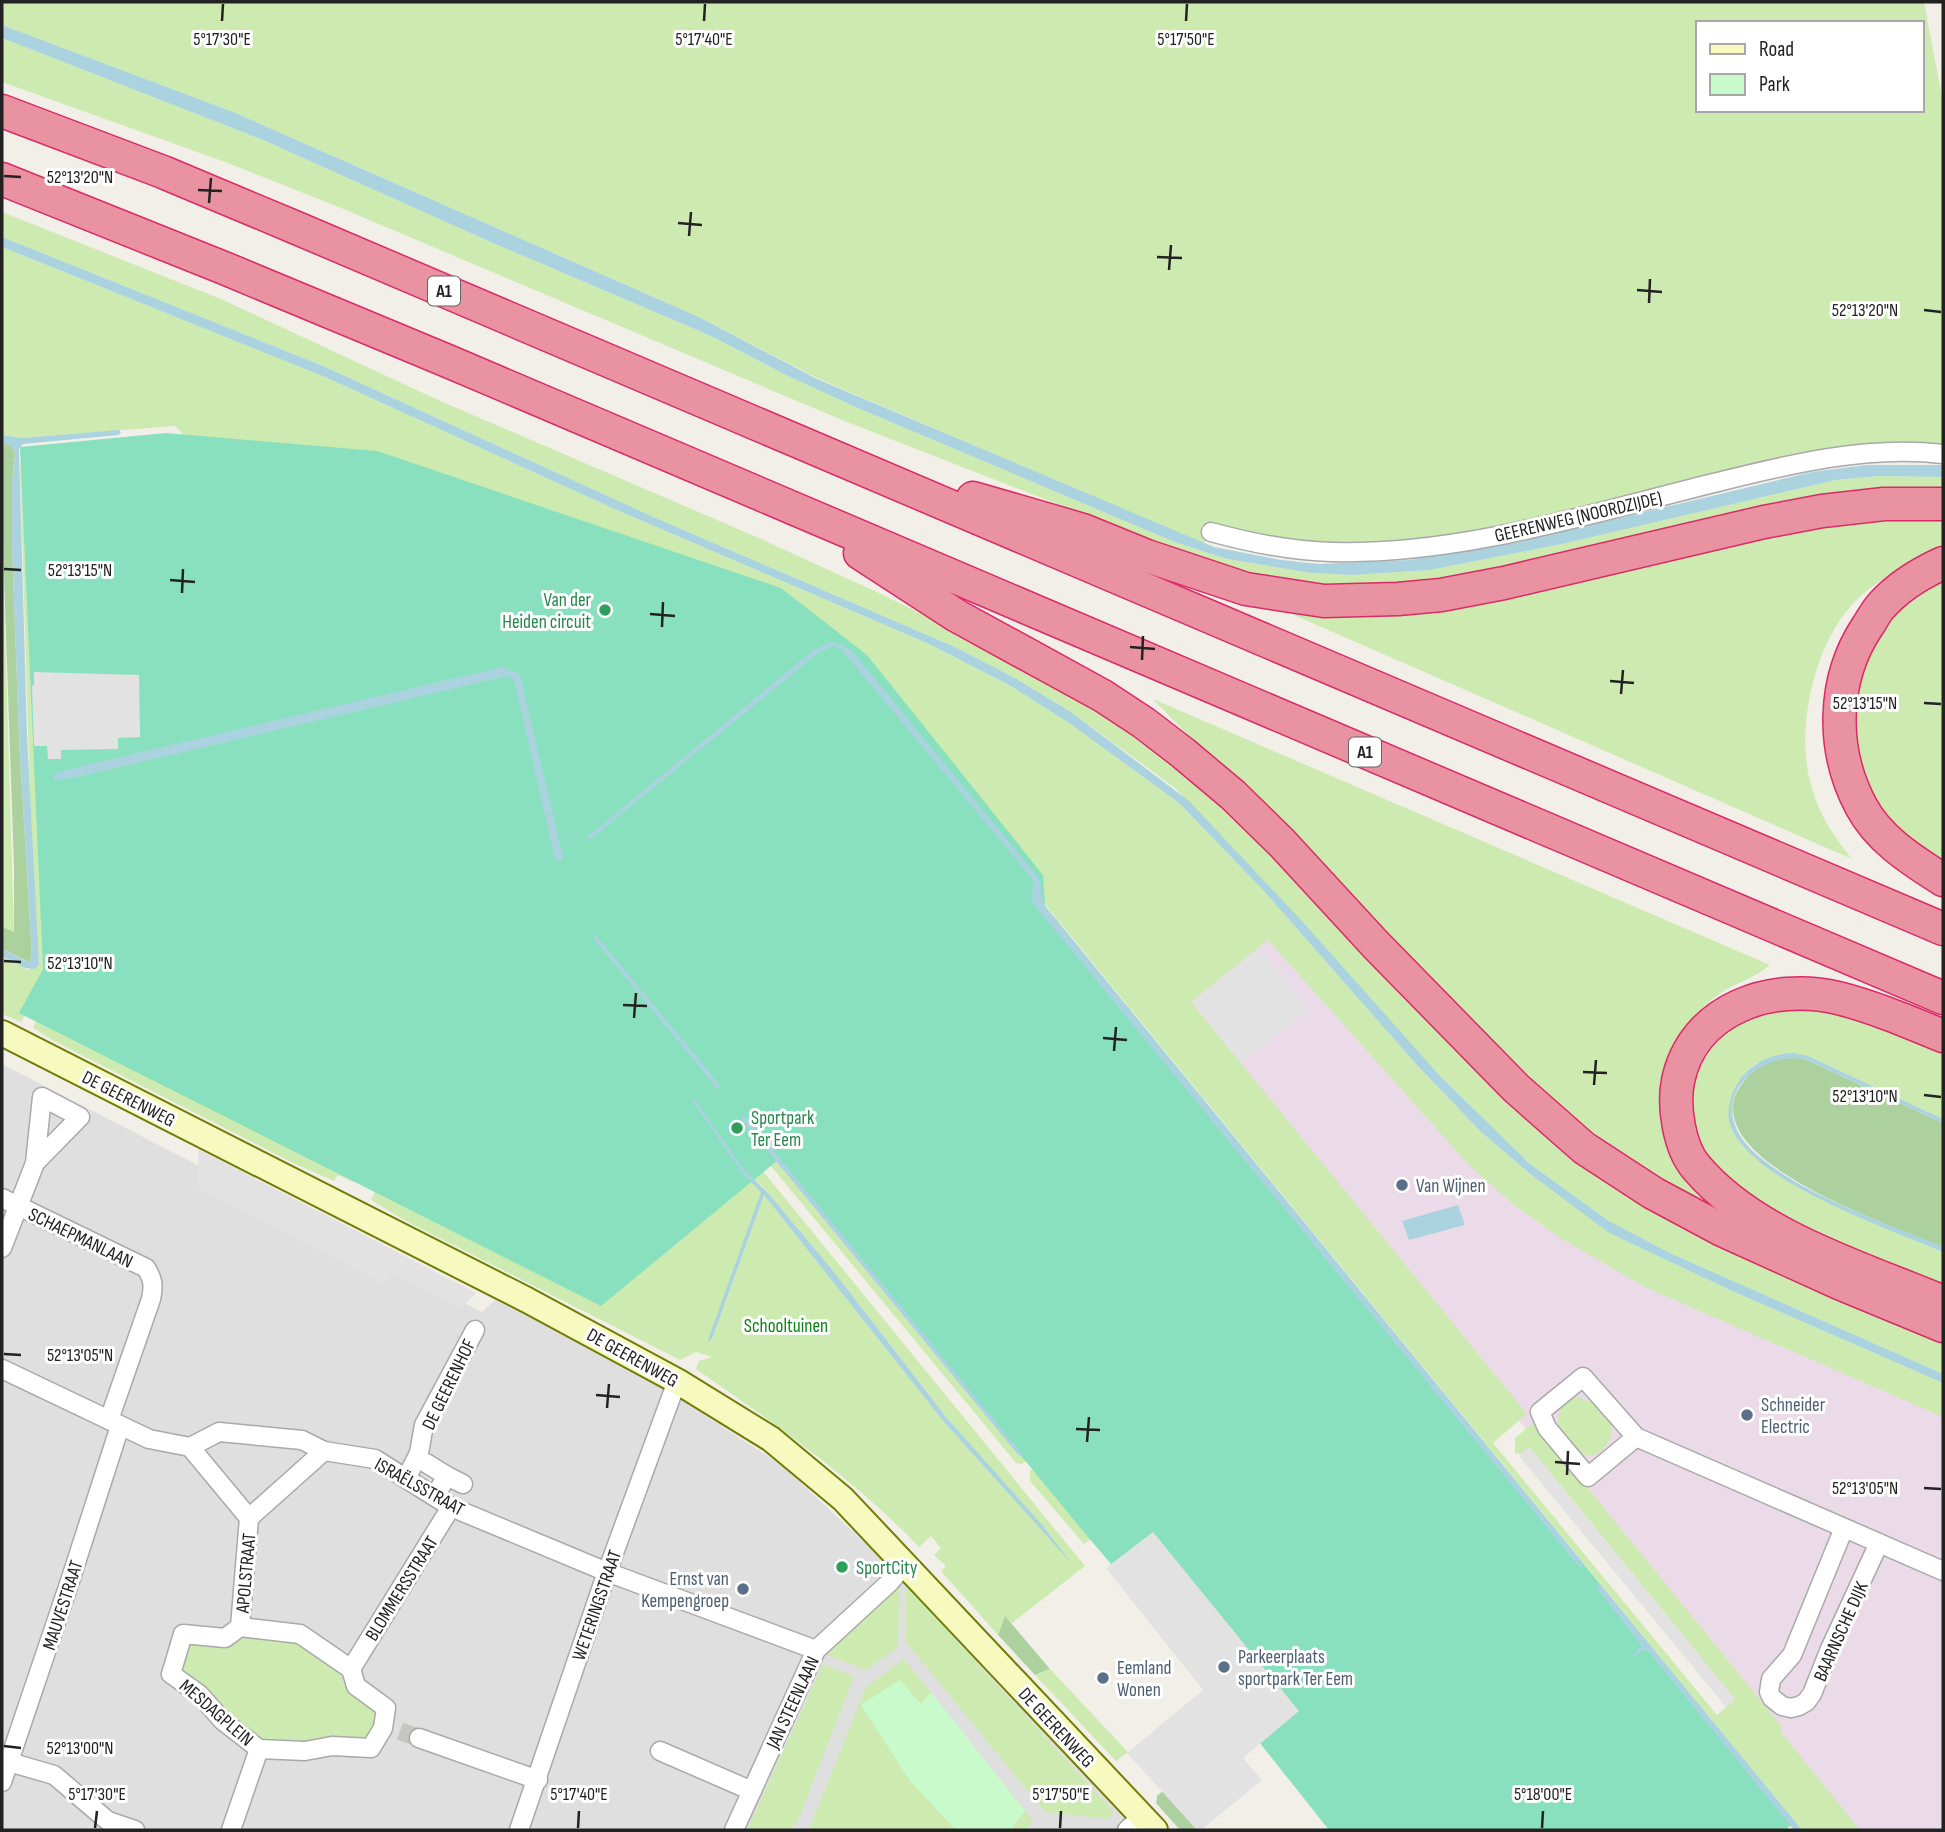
<svg xmlns="http://www.w3.org/2000/svg" width="1945" height="1832" font-family="'Sofia Sans Condensed',sans-serif">
	<rect width="100%" height="100%" fill="#f2efe9"/>
	<!-- residential -->
	<polygon fill="#e0dfdf" points="2,1064 482,1312 495,1300 629,1366 783,1466 883,1560 1135,1830 2,1830"/>
	<!-- industrial -->
	<polygon fill="#ebdbe8" points="1259,906 1440,1109 1595,1242 1943,1394 1943,1830 1806,1830 1821,1818 1567,1479 1160,985"/>
	<!-- grass -->
	<g fill="#cdebb0" fill-rule="evenodd">
		<path d="M2,2H1924L1943,102V444L1904,445L1793,458L1666,485L1505,526L1421,541L1312,547L1210,528L1204,544L817,378L701,318L233,112L2,25ZM1698,23H1922V110H1698Z"/>
		<path d="M2,38L263,140L486,240L711,336L790,377L860,409L1172,541L1227,559L1311,573L1353,575L1430,570L1562,544L1836,480L1879,476L1943,477V492L1410,585C1376,586 1342,588 1308,584C1267,579 1227,568 1188,555L842,420L341,208L225,162L2,82Z"/>
		<polygon points="2,212 221,299 438,400 759,538 879,593 1008,656 1141,736 1234,813 1514,1104 1943,1338 1943,1374 1672,1254 1609,1221 1530,1164 1440,1076 1175,788 1071,712 1013,677 955,647 658,519 323,366 2,237"/>
		<polygon points="2,247 325,377 619,511 929,644 1011,686 1069,723 1179,803 1262,889 1415,1063 1480,1131 1529,1173 1608,1231 1626,1241 1732,1291 1943,1383 1943,1417 1647,1288 1562,1239 1514,1205 1470,1166 1268,940 1191,1002 1527,1414 1493,1443 1717,1715 1735,1699 1530,1448 1521,1454 1515,1453 1515,1438 1534,1422 1782,1727 1780,1731 1860,1830 1802,1830 1043,902 192,444 175,426 21,438 2,435"/>
		<polygon points="20,466 26,466 46,966 35,996 21,1022 2,1014 2,956 28,970 38,964 30,794"/>
		<path d="M1943,513V552C1907,565 1870,581 1845,613C1812,656 1796,733 1811,785C1818,813 1834,837 1852,859L1271,605L1777,530Z"/>
		<polygon points="2,529 14,933 2,927"/>
		<path d="M1943,581V860C1931,853 1918,846 1907,837C1898,829 1871,792 1866,781C1859,769 1858,752 1857,739C1849,673 1882,608 1943,581Z"/>
		<path d="M1153,699L1770,965C1757,976 1742,981 1727,989C1688,1013 1668,1047 1662,1092L1742,1231L1591,1142L1390,945Z"/>
		<polygon points="53,985 358,1178 353,1182 338,1175 334,1181 295,1164 54,1041 33,1028"/>
		<path d="M1792,1010C1849,1010 1892,1032 1943,1053V1119L1808,1056L1756,1063L1746,1072L1739,1082L1730,1125L1736,1137L1753,1156L1779,1176L1866,1219L1943,1252V1289L1784,1221C1762,1209 1747,1196 1729,1179C1722,1173 1714,1167 1709,1160C1677,1116 1693,1050 1740,1024C1756,1016 1775,1013 1792,1010Z"/>
		<polygon points="737,1125 751,1131 1019,1456 1023,1455 1028,1460 1022,1464 1016,1463"/>
		<path d="M736,1138L1085,1566L1012,1623L1005,1617L998,1635L941,1571L946,1566L934,1555L941,1548L931,1536L919,1547C853,1478 774,1423 696,1369L699,1361L712,1357L696,1352L680,1360L404,1220L371,1200L375,1191ZM750,1176L764,1188L834,1272L946,1417L1074,1565L944,1422L764,1195L712,1339L708,1343L761,1192Z"/>
		<path d="M1578,1397L1597,1405L1612,1425C1613,1445 1595,1465 1576,1450C1569,1445 1563,1435 1559,1428C1556,1413 1562,1399 1578,1397Z"/>
		<polygon points="1034,1468 1108,1527 1084,1544 1030,1481 1030,1471"/>
		<polygon points="900,1583 898,1647 866,1670 827,1655 831,1646"/>
		<polygon points="906,1588 909,1589 1114,1812 1107,1819 1045,1812 906,1642"/>
		<polygon points="241,1634 291,1638 339,1667 343,1683 378,1707 379,1715 369,1742 315,1744 264,1743 179,1675 186,1645 193,1639"/>
		<polygon points="904,1659 1032,1819 1028,1830 809,1830 866,1687"/>
		<polygon points="823,1664 854,1677 797,1823 789,1830 747,1830"/>
		<polygon points="1050,1669 1128,1752 1116,1761 1035,1675"/>
	</g>
	<!-- forest -->
	<g fill="#add19e">
		<polygon points="2,442 12,446 15,455 12,482 12,544 19,737 32,957 29,962 2,949 2,927 14,932 14,867 2,520"/>
		<path d="M1793,1056L1807,1060L1943,1123V1247C1896,1227 1703,1163 1737,1092C1749,1068 1768,1060 1793,1056Z"/>
		<polygon points="1005,1616 1050,1669 1035,1675 998,1635"/>
		<polygon points="1163,1791 1197,1830 1180,1830 1156,1803 1157,1796"/>
	</g>
	<!-- park -->
	<polygon fill="#c8facc" points="900,1680 921,1704 931,1692 1025,1811 1010,1830 956,1830 910,1781 861,1705"/>
	<!-- pitch -->
	<polygon fill="#88e0be" points="166,433 377,451 781,588 867,655 1043,875 1045,906 1795,1822 1785,1830 1329,1830 1221,1694 1083,1531 778,1160 601,1306 19,1013 43,969 20,447"/>
	<!-- parking -->
	<g fill="#e2e2e2">
		<polygon points="34,672 139,675 140,737 118,738 118,749 61,750 61,759 48,759 47,746 34,746 32,686 34,685"/>
		<polygon points="1260,948 1308,1009 1242,1064 1192,1002"/>
		<polygon points="198,1149 322,1213 476,1293 461,1309 391,1272 384,1284 198,1188"/>
		<polygon points="1529,1447 1735,1699 1726,1707 1519,1456"/>
		<polygon points="1153,1532 1299,1711 1243,1758 1262,1780 1201,1830 1197,1830 1127,1753 1203,1690 1106,1568"/>
	</g>
	<!-- water -->
	<g fill="#aad3df">
		<polygon points="2,25 233,112 701,318 817,379 1214,547 1281,560 1319,564 1409,560 1519,542 1812,472 1866,465 1943,465 1943,477 1879,476 1836,480 1562,544 1430,570 1353,575 1311,573 1227,559 1172,541 860,409 790,377 711,336 486,240 263,140 2,38"/>
		<polygon points="2,237 323,366 658,519 955,647 1013,677 1071,712 1189,801 1302,921 1440,1076 1530,1164 1609,1221 1672,1254 1943,1374 1943,1383 1732,1291 1626,1241 1608,1232 1529,1173 1480,1131 1415,1063 1262,889 1179,803 1069,723 1011,686 929,644 619,511 325,377 2,247"/>
		<polygon points="119,430 121,433 118,435 23,444 19,449 27,735 39,964 35,969 25,968 2,956 2,949 26,961 30,961 32,957 19,737 12,544 12,482 15,455 12,446 2,442 2,435 22,438"/>
		<path d="M830,642L841,644L852,651L1037,876C1043,885 1040,897 1045,906L1583,1563L1581,1569L1049,923L1031,901L1034,881L841,649L833,646L817,654L591,839L586,838L812,651Z"/>
		<polygon points="502,667 520,674 563,857 560,862 555,859 514,680 507,676 73,778 54,780 54,774 74,768"/>
		<polygon points="595,934 710,1073 720,1086 718,1090 593,938"/>
		<path d="M1793,1053L1808,1056L1943,1119V1123L1807,1060C1771,1050 1719,1083 1735,1125C1740,1141 1756,1155 1770,1165C1815,1199 1890,1225 1943,1247V1252C1890,1229 1752,1182 1731,1127C1726,1115 1729,1101 1734,1090C1746,1065 1767,1055 1793,1053Z"/>
		<polygon points="692,1100 695,1100 745,1171 769,1194 834,1272 946,1417 1042,1525 1074,1566 944,1422 764,1195 712,1339 707,1343 761,1192 743,1174"/>
		<polygon points="743,1116 751,1120 758,1116 759,1119 754,1127 1023,1455 1019,1456 751,1131 742,1119"/>
		<polygon points="1458,1205 1465,1225 1409,1240 1402,1221"/>
		<polygon points="1599,1583 1600,1584 1802,1830 1794,1830 1648,1651 1643,1650 1635,1656 1632,1655 1641,1647 1640,1644 1596,1587"/>
	</g>
	<g fill="none" stroke-linecap="round" stroke-linejoin="round">
		<!-- street-tunnel -->
		<polyline stroke="#c8c6c1" stroke-width="18" stroke-dasharray="18 9" stroke-linecap="butt" points="400,1731 419,1738"/>
		<!-- street casing -->
		<g stroke="#a9a9a9" stroke-width="21">
			<g id="street">
				<path d="M1211,532C1251,543 1291,551 1332,552C1463,555 1591,513 1718,482C1790,464 1868,445 1943,454"/>
				<path d="M2,1198L146,1268C153,1279 154,1286 151,1299L109,1420"/>
				<polyline points="2,1248 35,1163 42,1097 80,1117 35,1163"/>
				<polyline points="2,1369 149,1439 190,1447 219,1432 302,1440 324,1451 375,1459 451,1507 607,1572 816,1650"/>
				<polyline points="1636,1437 1588,1477 1547,1428 1540,1412 1583,1377 1636,1437 1943,1571"/>
				<polyline points="190,1447 249,1518 240,1627"/>
				<polyline points="426,1463 447,1476"/>
				<polyline points="407,1477 419,1453 424,1425 475,1330"/>
				<polyline points="435,1496 447,1476 463,1484"/>
				<polyline points="249,1518 324,1451"/>
				<polyline points="1844,1528 1792,1655 1771,1679 1769,1692 1772,1698 1782,1706 1791,1708 1799,1706 1806,1702 1812,1694 1829,1651 1879,1543"/>
				<polygon points="240,1627 300,1634 351,1669 356,1686 386,1708 383,1728 371,1748 332,1746 305,1751 259,1749 223,1721 199,1694 171,1674 183,1634 225,1638"/>
				<polyline points="351,1669 451,1507"/>
				<polyline points="419,1738 538,1780"/>
				<polyline points="660,1751 752,1791"/>
				<polyline points="9,1762 54,1775 108,1821 135,1830"/>
				<polyline points="2,1782 71,1578 120,1426"/>
				<polyline points="231,1830 259,1749"/>
				<polyline points="519,1830 607,1572 677,1381"/>
				<polyline points="734,1830 816,1650 890,1582 906,1563"/>
				<polyline points="1127,1830 1142,1816"/>
			</g>
		</g>
		<!-- secondary casing -->
		<g stroke="#707d05" stroke-width="28">
			<polyline id="secondary" points="2,1033 527,1300 677,1381 771,1439 843,1499 1155,1830"/>
		</g>
		<!-- highway casing -->
		<g stroke="#dc2a67" stroke-width="35">
			<g id="highway">
				<polyline points="2,111 163,172 299,229 1943,929"/>
				<polyline points="2,179 224,268 450,362 1943,998"/>
				<polyline points="973,498 1083,530 1147,556 1246,589 1324,601 1398,599 1441,595 1504,583 1764,522 1822,511 1884,504 1943,504"/>
				<polyline points="860,553 957,616 1103,696 1144,723 1183,753 1233,795 1282,843 1376,945 1516,1088 1584,1148 1653,1193 1722,1230 1839,1283 1943,1326"/>
				<path d="M1943,563C1921,573 1898,587 1882,605C1876,611 1872,620 1867,627C1832,680 1831,750 1861,806C1879,840 1912,860 1943,880"/>
				<path d="M1936,1299C1856,1266 1752,1234 1696,1167C1679,1147 1673,1106 1678,1081C1693,1008 1772,982 1838,998C1874,1007 1909,1022 1943,1036"/>
			</g>
		</g>
		<!-- street -->
		<use href="#street" stroke="#fff" stroke-width="18"/>
		<!-- secondary -->
		<use href="#secondary" stroke="#f7fabf" stroke-width="24"/>
		<!-- highway -->
		<use href="#highway" stroke="#e892a2" stroke-width="32"/>
	</g>
	<!-- ticks -->
	<path fill="none" stroke="#222" stroke-width="2.5" d="M222,21L223,4M704,21L705,4M1186,21L1187,4M4,176L21,177M198,190L222,191M209,203L211,178M678,223L702,225M689,236L691,212M1157,257L1182,258M1169,270L1171,245M1637,290L1662,292M1649,303L1650,279M1924,310L1941,312M4,569L21,570M170,580L195,582M182,593L183,569M650,614L675,616M662,627L663,602M1130,647L1155,649M1142,660L1143,636M1610,681L1634,683M1621,694L1623,670M1924,703L1941,704M4,961L21,962M623,1005L647,1006M634,1018L636,993M1103,1038L1127,1040M1114,1051L1116,1027M1583,1072L1607,1073M1594,1085L1596,1060M1924,1095L1941,1097M4,1354L21,1355M596,1395L620,1397M607,1408L609,1384M1076,1429L1100,1430M1087,1442L1089,1417M1555,1462L1580,1464M1567,1475L1568,1451M1924,1488L1941,1489M4,1746L21,1748M95,1828L97,1811M578,1828L579,1811M1060,1828L1061,1811M1542,1828L1543,1811"/>
	<!-- markers -->
	<g fill="#2e9e5b" stroke="#fff" stroke-width="2.5">
		<circle cx="605" cy="610" r="7"/>
		<circle cx="737" cy="1128" r="7"/>
		<circle cx="842" cy="1567" r="7"/>
	</g>
	<g fill="#5c6f8a" stroke="#fff" stroke-width="2.5">
		<circle cx="1402" cy="1185" r="7"/>
		<circle cx="1747" cy="1415" r="7"/>
		<circle cx="743" cy="1589" r="7"/>
		<circle cx="1224" cy="1667" r="7"/>
		<circle cx="1103" cy="1678" r="7"/>
	</g>
	<g text-anchor="middle" stroke-width="6" stroke-linejoin="round" paint-order="stroke">
		<!-- shield labels -->
		<g fill="#fff" stroke="#646464" stroke-width="2">
			<rect x="428" y="276.5" width="32" height="29" rx="5"/>
			<rect x="1349" y="737.5" width="32" height="29" rx="5"/>
		</g>
		<g font-size="18" font-weight="bold" fill="#222">
			<text x="444" y="297">A1</text>
			<text x="1365" y="758">A1</text>
		</g>
		<!-- street labels -->
		<g font-size="19" fill="#222" stroke="#fff">
			<text transform="translate(1578 516) rotate(-13)" y="7">GEERENWEG (NOORDZIJDE)</text>
			<text transform="translate(129 1098) rotate(27)" y="7">DE GEERENWEG</text>
			<text transform="translate(81 1237) rotate(26)" y="7">SCHAEPMANLAAN</text>
			<text transform="translate(633 1357) rotate(29)" y="7">DE GEERENWEG</text>
			<text transform="translate(448 1384) rotate(-64)" y="7">DE GEERENHOF</text>
			<text transform="translate(420 1486) rotate(29)" y="7">ISRAËLSSTRAAT</text>
			<text transform="translate(245 1573) rotate(-85)" y="7">APOLSTRAAT</text>
			<text transform="translate(401 1588) rotate(-58)" y="7">BLOMMERSSTRAAT</text>
			<text transform="translate(62 1605) rotate(-72)" y="7">MAUVESTRAAT</text>
			<text transform="translate(596 1605) rotate(-71)" y="7">WETERINGSTRAAT</text>
			<text transform="translate(1840 1631) rotate(-66)" y="7">BAARNSCHE DIJK</text>
			<text transform="translate(792 1702) rotate(-65)" y="7">JAN STEENLAAN</text>
			<text transform="translate(217 1712) rotate(41)" y="7">MESDAGPLEIN</text>
			<text transform="translate(1057 1727) rotate(47)" y="7">DE GEERENWEG</text>
		</g>
		<!-- leisure labels -->
		<g font-size="19" fill="#27864d" stroke="#fff" text-anchor="start">
			<text x="591" y="606" text-anchor="end">Van der<tspan x="591" dy="22">Heiden circuit</tspan></text>
			<text x="751" y="1124">Sportpark<tspan x="751" dy="22">Ter Eem</tspan></text>
			<text x="856" y="1574">SportCity</text>
		</g>
		<!-- service labels -->
		<g font-size="19" fill="#4e5e75" stroke="#fff" text-anchor="start">
			<text x="1416" y="1192">Van Wijnen</text>
			<text x="1761" y="1411">Schneider<tspan x="1761" dy="22">Electric</tspan></text>
			<text x="729" y="1585" text-anchor="end">Ernst van<tspan x="729" dy="22">Kempengroep</tspan></text>
			<text x="1238" y="1663">Parkeerplaats<tspan x="1238" dy="22">sportpark Ter Eem</tspan></text>
			<text x="1117" y="1674">Eemland<tspan x="1117" dy="22">Wonen</tspan></text>
		</g>
		<!-- park labels -->
		<g font-size="19" fill="#0c8416" stroke="#fff">
			<text x="786" y="1332">Schooltuinen</text>
		</g>
	</g>
	<g font-size="18" text-anchor="middle" fill="#222" stroke="#fff" stroke-width="6" stroke-linejoin="round" paint-order="stroke">
		<text x="222" y="45">5°17'30"E</text>
		<text x="704" y="45">5°17'40"E</text>
		<text x="1186" y="45">5°17'50"E</text>
		<text x="80" y="183">52°13'20"N</text>
		<text x="1865" y="316">52°13'20"N</text>
		<text x="80" y="576">52°13'15"N</text>
		<text x="1865" y="709">52°13'15"N</text>
		<text x="80" y="969">52°13'10"N</text>
		<text x="1865" y="1102">52°13'10"N</text>
		<text x="80" y="1361">52°13'05"N</text>
		<text x="1865" y="1494">52°13'05"N</text>
		<text x="80" y="1754">52°13'00"N</text>
		<text x="97" y="1800">5°17'30"E</text>
		<text x="579" y="1800">5°17'40"E</text>
		<text x="1061" y="1800">5°17'50"E</text>
		<text x="1543" y="1800">5°18'00"E</text>
	</g>
	<!-- border -->
	<rect width="1945" height="1832" fill="none" stroke="#222222" stroke-width="7"/>
	<!-- legend -->
	<rect x="1696" y="21" width="228" height="91" fill="#ffffff" stroke="#a7a7a7" stroke-width="2"/>
	<rect x="1710" y="44" width="35" height="10" fill="#f7fabf" stroke="#a7a7a7" stroke-width="2"/>
	<text x="1759" y="56" font-size="21" fill="#222222">Road</text>
	<rect x="1710" y="74" width="35" height="21" fill="#c8facc" stroke="#a7a7a7" stroke-width="2"/>
	<text x="1759" y="91" font-size="21" fill="#222222">Park</text>
</svg>
